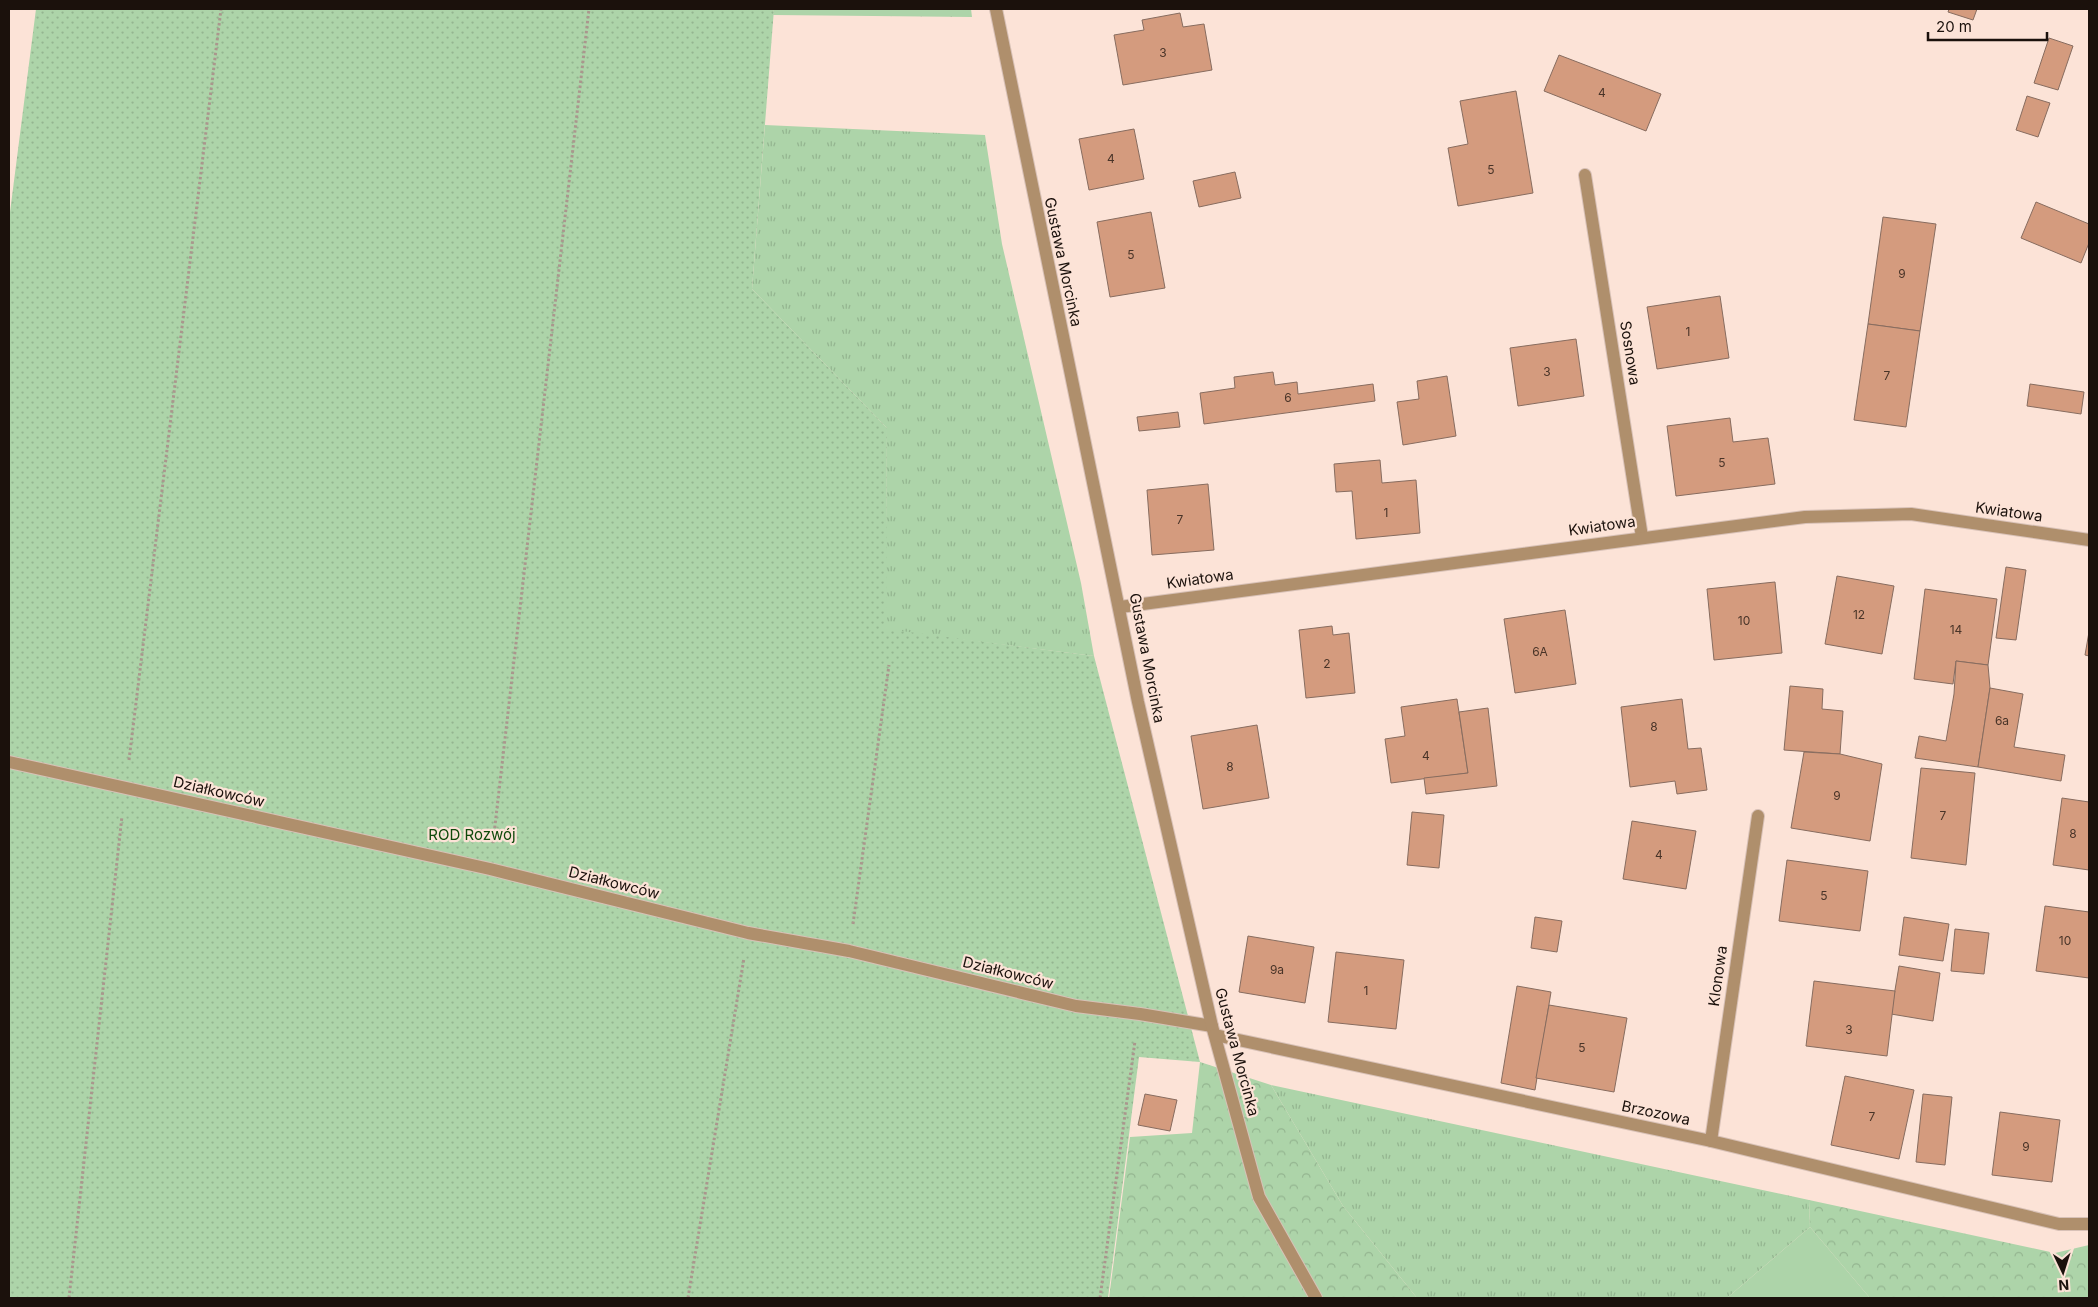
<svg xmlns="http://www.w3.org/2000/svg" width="2098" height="1307" font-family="Inter,sans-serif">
	<defs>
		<pattern id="grass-tufts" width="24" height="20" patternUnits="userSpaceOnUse" patternTransform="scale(1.25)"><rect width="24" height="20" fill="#add4a9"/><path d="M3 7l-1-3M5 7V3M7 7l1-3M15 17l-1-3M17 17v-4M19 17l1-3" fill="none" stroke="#94b590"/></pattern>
		<pattern id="forest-crowns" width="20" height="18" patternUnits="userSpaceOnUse" patternTransform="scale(1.25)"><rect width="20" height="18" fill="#add4a9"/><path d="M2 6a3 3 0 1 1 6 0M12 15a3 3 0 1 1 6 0" fill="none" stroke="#94b590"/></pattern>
		<pattern id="garden-dots" width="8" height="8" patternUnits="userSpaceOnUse" patternTransform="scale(1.25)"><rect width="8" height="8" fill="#add4a9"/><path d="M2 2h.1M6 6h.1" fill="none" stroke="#94b590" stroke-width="1.8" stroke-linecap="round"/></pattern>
	</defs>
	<rect width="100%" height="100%" fill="#fce3d7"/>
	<!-- grass -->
	<g fill="url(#grass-tufts)">
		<polygon points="774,9 971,9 972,17 773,15"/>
		<polygon points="765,125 985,135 1002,244 1081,583 1094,656 885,630 887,428 752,289"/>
		<polygon points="1271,1085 1809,1200 1810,1227 1727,1298 1417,1298 1343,1206"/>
	</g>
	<!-- forest -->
	<g fill="url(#forest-crowns)">
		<polygon points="1200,1062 1271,1085 1343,1206 1417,1298 1109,1298 1130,1137 1192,1133"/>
		<polygon points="1809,1200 2055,1253 2089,1245 2089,1298 1870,1298 1810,1227"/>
	</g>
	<!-- garden -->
	<polygon fill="url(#garden-dots)" points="36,9 774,9 752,289 887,428 886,629 1094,656 1200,1062 1139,1057 1108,1298 9,1298 9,220"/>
	<!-- pitch -->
	<polygon fill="#add4a9" points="1810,1227 1870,1298 1727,1298"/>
	<!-- building -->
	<g fill="#d49b7e" stroke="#876c5f">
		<polygon points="1949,9 1977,9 1973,20 1948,12"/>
		<polygon points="1180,13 1183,27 1204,24 1212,70 1123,85 1114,35 1144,30 1142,20"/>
		<polygon points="2049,38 2073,46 2058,90 2034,83"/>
		<polygon points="1559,55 1661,94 1646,131 1544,91"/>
		<polygon points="1516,91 1533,193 1458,206 1448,148 1468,144 1460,101"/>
		<polygon points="2027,96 2050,103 2038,137 2016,130"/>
		<polygon points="1134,129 1144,179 1089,190 1079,139"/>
		<polygon points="1235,172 1241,198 1199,207 1193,181"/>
		<polygon points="2036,202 2089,224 2089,243 2081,263 2021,238"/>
		<polygon points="1151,212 1165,288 1110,297 1097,222"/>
		<polygon points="1883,217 1936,224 1920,331 1868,324"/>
		<polygon points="1720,296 1729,358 1657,369 1647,307"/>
		<polygon points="1868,324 1920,331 1906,427 1854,420"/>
		<polygon points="1576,339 1584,396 1518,406 1510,348"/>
		<polygon points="1273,372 1275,385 1297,382 1298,394 1373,384 1375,401 1204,424 1200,393 1235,388 1234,377"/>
		<polygon points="1447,376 1456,436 1403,445 1397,402 1419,399 1417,381"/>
		<polygon points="2030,384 2084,392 2081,414 2027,406"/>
		<polygon points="1178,412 1180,427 1139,431 1137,417"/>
		<polygon points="1730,418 1733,442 1768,438 1775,484 1676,496 1667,426"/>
		<polygon points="1380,460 1382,483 1416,480 1420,533 1356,539 1352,491 1336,492 1334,464"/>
		<polygon points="1208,484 1214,550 1152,555 1147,490"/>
		<polygon points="2006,567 2026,570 2016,640 1996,638"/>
		<polygon points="1837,576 1894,586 1882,654 1825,644"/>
		<polygon points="1775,582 1782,653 1714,660 1707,589"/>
		<polygon points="1925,589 1997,599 1988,665 1956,661 1953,684 1914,679"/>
		<polygon points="1565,610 1576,684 1515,693 1504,619"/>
		<polygon points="1332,626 1333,635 1349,633 1355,693 1306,698 1299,630"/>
		<polygon points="2089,632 2089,656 2085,655"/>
		<polygon points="1956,661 1988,665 1990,688 1978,767 1915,758 1919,736 1946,741 1954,694"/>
		<polygon points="1790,686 1823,689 1822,709 1843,711 1840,754 1784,750"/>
		<polygon points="1990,688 2023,694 2014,747 2065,755 2061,781 1978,767"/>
		<polygon points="1457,699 1468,773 1391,783 1385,739 1405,736 1401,707"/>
		<polygon points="1682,699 1688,749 1701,748 1707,790 1677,794 1675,781 1630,787 1621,707"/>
		<polygon points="1488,708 1497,786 1426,794 1424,778 1468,773 1459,712"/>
		<polygon points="1257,725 1269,798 1203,809 1191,736"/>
		<polygon points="1804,752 1840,754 1882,764 1870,841 1791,828"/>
		<polygon points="1921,768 1975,773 1966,865 1911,858"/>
		<polygon points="2062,798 2089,802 2089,870 2053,865"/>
		<polygon points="1412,812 1444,815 1439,868 1407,865"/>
		<polygon points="1632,821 1696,831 1686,889 1623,879"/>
		<polygon points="1787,860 1868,871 1860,931 1779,921"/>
		<polygon points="2045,906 2089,912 2089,978 2036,971"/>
		<polygon points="1535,917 1562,921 1557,952 1531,948"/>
		<polygon points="1904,917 1949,924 1943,961 1899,955"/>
		<polygon points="1955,929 1989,933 1984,974 1951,971"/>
		<polygon points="1248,936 1314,947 1305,1003 1239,992"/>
		<polygon points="1336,952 1404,960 1396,1029 1328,1022"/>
		<polygon points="1899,966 1940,973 1933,1021 1891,1014"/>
		<polygon points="1814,981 1895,991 1887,1056 1806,1046"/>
		<polygon points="1517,986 1551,992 1535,1090 1501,1083"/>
		<polygon points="1549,1005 1627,1018 1614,1092 1536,1078"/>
		<polygon points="1845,1076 1914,1090 1899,1159 1831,1145"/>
		<polygon points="1145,1094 1177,1100 1170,1131 1138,1125"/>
		<polygon points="1923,1094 1952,1097 1945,1165 1916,1162"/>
		<polygon points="2000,1112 2060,1120 2052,1182 1992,1175"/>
	</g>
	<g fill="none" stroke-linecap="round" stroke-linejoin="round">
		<!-- lane casing -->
		<g stroke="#d8c1b7" stroke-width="14">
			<polyline id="lane" points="9,762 490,869 748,933 849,951 1076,1006 1140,1014 1212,1026"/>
		</g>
		<!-- street casing -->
		<g stroke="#d8c1b7" stroke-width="14">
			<g id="street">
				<polyline points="996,9 1138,702 1212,1026 1259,1197 1316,1298"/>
				<polyline points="1585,175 1642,537"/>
				<polyline points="1120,607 1805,517 1911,514 2089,540"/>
				<polyline points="1215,1035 1711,1141 2059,1224 2089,1224"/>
				<polyline points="1711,1141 1758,816"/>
			</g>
		</g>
		<!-- path -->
		<g stroke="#aa968d" stroke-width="3" stroke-dasharray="2.5 2.5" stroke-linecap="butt">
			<polyline points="129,760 221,9"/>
			<polyline points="493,843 589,9"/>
			<polyline points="853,924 889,665"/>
			<polyline points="69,1298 122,816"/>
			<polyline points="688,1298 744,958"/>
			<polyline points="1100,1298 1135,1041"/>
		</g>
		<!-- lane -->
		<use href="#lane" stroke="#af8f6c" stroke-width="12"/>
		<!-- street -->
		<use href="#street" stroke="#af8f6c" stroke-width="12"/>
	</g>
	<g text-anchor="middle" stroke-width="4.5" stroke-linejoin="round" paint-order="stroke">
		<!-- number labels -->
		<g font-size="12" fill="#493428">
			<text x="1163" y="57">3</text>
			<text x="1602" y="97">4</text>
			<text x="1111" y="163">4</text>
			<text x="1491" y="174">5</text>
			<text x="1131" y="259">5</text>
			<text x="1902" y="278">9</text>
			<text x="1688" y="336">1</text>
			<text x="1547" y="376">3</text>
			<text x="1887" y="380">7</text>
			<text x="1288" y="402">6</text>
			<text x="1722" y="467">5</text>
			<text x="1386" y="517">1</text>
			<text x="1180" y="524">7</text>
			<text x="1859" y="619">12</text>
			<text x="1744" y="625">10</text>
			<text x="1956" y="634">14</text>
			<text x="1540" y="656">6A</text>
			<text x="1327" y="668">2</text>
			<text x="2002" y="725">6a</text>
			<text x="1654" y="731">8</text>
			<text x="1426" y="760">4</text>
			<text x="1230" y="771">8</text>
			<text x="1837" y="800">9</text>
			<text x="1943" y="820">7</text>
			<text x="2073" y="838">8</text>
			<text x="1659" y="859">4</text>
			<text x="1824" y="900">5</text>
			<text x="2065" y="945">10</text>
			<text x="1277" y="974">9a</text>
			<text x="1366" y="995">1</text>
			<text x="1849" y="1034">3</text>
			<text x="1582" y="1052">5</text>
			<text x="1872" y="1121">7</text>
			<text x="2026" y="1151">9</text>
		</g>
		<!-- street labels -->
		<g font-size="15" fill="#1b110c" stroke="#fce3d7">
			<text transform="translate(1063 262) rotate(78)" y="5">Gustawa Morcinka</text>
			<text transform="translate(1630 353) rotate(81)" y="5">Sosnowa</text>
			<text transform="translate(2009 512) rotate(8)" y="5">Kwiatowa</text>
			<text transform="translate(1602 526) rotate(-8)" y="5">Kwiatowa</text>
			<text transform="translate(1200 579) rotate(-8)" y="5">Kwiatowa</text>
			<text transform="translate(1147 658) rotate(79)" y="5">Gustawa Morcinka</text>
			<text transform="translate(219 792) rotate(13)" y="5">Działkowców</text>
			<text transform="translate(614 883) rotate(14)" y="5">Działkowców</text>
			<text transform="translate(1008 973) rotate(14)" y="5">Działkowców</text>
			<text transform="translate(1718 976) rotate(-82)" y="5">Klonowa</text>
			<text transform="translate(1237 1052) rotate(75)" y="5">Gustawa Morcinka</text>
			<text transform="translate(1656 1113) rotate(12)" y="5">Brzozowa</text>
		</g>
		<!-- park labels -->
		<g font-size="15" fill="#0e490a" stroke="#fce3d7">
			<text x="472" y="840">ROD Rozwój</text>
		</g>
	</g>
	<!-- border -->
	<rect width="2098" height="1307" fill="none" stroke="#1b110c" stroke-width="20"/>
	<!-- north arrow -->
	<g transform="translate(2063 1272) rotate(176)" stroke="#fce3d7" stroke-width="4" paint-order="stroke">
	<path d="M0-4L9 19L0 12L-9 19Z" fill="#1b110c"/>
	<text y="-8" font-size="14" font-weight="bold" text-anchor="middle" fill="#1b110c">N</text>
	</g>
	<!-- scale -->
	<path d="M1928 32v8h119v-8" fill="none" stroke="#1b110c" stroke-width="2.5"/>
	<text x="1936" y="32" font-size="15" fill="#1b110c" stroke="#fce3d7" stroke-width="4" paint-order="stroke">20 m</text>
</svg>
